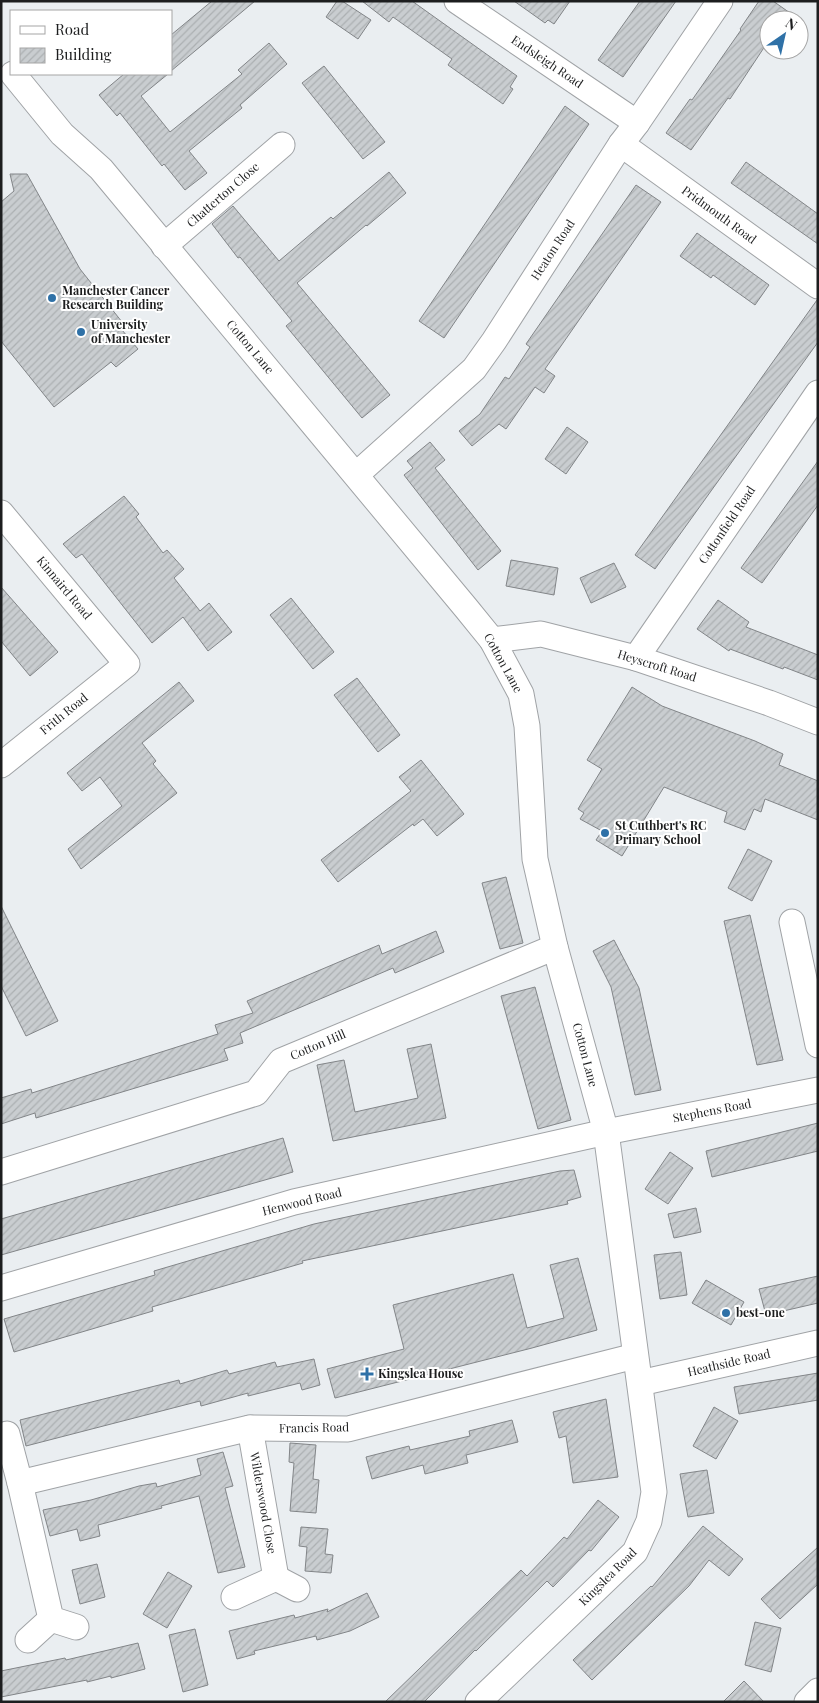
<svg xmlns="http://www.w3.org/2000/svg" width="819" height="1703" font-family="'Playfair Display',serif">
	<defs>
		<pattern id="building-hatch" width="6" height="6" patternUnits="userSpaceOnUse" patternTransform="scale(1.25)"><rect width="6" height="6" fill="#c9cdd0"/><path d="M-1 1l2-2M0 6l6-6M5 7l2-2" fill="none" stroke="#acb0b2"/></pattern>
	</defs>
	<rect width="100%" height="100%" fill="#eaeef1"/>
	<!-- building -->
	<g fill="url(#building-hatch)" stroke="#828588">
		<polygon points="212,1 255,1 171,71 171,35"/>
		<polygon points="337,1 342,1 371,20 358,39 326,17"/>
		<polygon points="362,1 412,1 517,76 510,87 513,89 503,104 448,65 452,59 393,17 389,22"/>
		<polygon points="514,1 570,1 554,24 548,20 545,23"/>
		<polygon points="640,1 676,1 623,77 598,60"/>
		<polygon points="759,1 773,1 800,20 769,20 769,40 730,99 728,98 691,150 666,133 690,99 692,100 741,30 740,29"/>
		<polygon points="269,43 287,64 240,105 242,108 189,151 207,173 185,190 164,164 162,166 120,113 117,116 99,95 124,74 168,74 141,96 170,132 242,74 238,70"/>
		<polygon points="324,66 385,142 363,159 302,83"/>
		<polygon points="565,106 589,124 444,338 419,321"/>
		<polygon points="746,162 818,214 818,244 731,183"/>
		<polygon points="389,172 406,193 367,226 366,225 297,283 390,395 362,418 286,326 292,321 240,257 238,258 212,224 233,206 279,261 331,217 333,219"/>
		<polygon points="10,174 27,174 80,269 126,327 122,330 138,349 116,367 111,362 54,407 1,341 1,202 14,191"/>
		<polygon points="636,185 661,202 545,369 555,376 544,393 535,387 506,429 499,424 472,446 459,431 480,414 505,377 509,379 530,347 526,344"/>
		<polygon points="697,233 769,285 755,305 713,275 711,278 680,256"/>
		<polygon points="817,300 818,342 655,569 635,555"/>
		<polygon points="567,427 588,442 566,474 545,459"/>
		<polygon points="430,442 445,460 435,468 501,551 478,570 404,475 413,468 407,461"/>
		<polygon points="818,461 818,505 762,583 741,568"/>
		<polygon points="124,496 139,514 136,517 163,553 167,550 184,569 174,578 200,611 209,603 232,632 208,651 183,617 152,643 82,554 76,558 63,544"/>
		<polygon points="511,560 558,568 554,595 506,586"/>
		<polygon points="614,563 626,587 591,603 580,578"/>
		<polygon points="1,587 58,652 30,676 1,641"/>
		<polygon points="291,598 334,652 313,669 270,615"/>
		<polygon points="718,600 749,622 746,627 818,655 818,680 784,667 783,669 730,649 729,651 697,629"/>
		<polygon points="357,678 400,735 378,752 334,695"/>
		<polygon points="179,682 194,701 142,743 156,761 153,764 177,793 81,869 68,849 122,806 100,777 82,791 67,773"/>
		<polygon points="632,687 662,706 755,741 783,754 779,765 818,781 818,820 765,799 761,812 754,809 745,830 724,822 727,812 664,787 622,856 596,840 602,831 580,819 584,813 578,809 602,769 587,760"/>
		<polygon points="421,760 464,814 437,836 423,819 414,826 413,824 338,882 321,860 411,791 399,777"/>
		<polygon points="748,849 772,861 752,901 728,888"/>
		<polygon points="506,877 523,943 500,949 482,883"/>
		<polygon points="1,906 58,1021 26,1036 1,986"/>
		<polygon points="750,915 783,1060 757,1065 724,921"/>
		<polygon points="436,931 444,952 395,973 393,968 240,1033 243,1043 224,1049 228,1060 36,1118 35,1113 1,1124 1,1098 31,1089 32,1093 218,1034 215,1025 253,1013 247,1001 379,945 382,954"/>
		<polygon points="614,940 639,988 661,1090 635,1095 611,987 593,951"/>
		<polygon points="535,987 571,1120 538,1129 501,996"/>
		<polygon points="431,1044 446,1118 333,1141 317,1065 344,1060 355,1112 418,1098 407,1049"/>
		<polygon points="818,1123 818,1151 712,1177 706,1151"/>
		<polygon points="283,1138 293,1172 1,1255 1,1219"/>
		<polygon points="670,1152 693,1168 668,1204 645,1189"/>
		<polygon points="574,1170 581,1197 567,1201 568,1204 302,1261 303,1263 152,1307 153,1311 14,1352 4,1319 155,1275 154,1271 314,1224 560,1171"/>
		<polygon points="696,1208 701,1232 674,1238 668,1214"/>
		<polygon points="681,1252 687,1295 660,1299 654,1255"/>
		<polygon points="578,1258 597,1330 532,1348 335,1398 327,1369 404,1349 393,1305 513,1274 527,1328 564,1318 550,1265"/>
		<polygon points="818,1276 818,1303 766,1315 759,1289"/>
		<polygon points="706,1280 744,1302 731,1325 692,1303"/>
		<polygon points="314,1359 320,1385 302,1390 300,1383 248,1396 248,1393 201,1406 200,1401 26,1446 20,1420 179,1380 180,1384 227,1370 229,1374 275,1362 277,1367"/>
		<polygon points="818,1373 818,1400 739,1414 734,1387"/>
		<polygon points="606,1399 618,1477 573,1483 566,1436 559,1438 553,1412"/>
		<polygon points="714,1407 738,1421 716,1459 693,1446"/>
		<polygon points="512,1420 518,1442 466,1455 468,1463 425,1474 423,1465 372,1479 366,1457 409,1446 410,1450 470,1436 469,1431"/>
		<polygon points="290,1443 316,1445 313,1479 319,1480 316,1513 290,1511 294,1463 289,1462"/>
		<polygon points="223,1452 233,1486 225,1488 245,1567 218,1573 199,1496 161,1506 162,1508 98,1525 100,1536 80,1541 77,1529 50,1536 43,1510 91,1500 139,1486 156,1483 157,1487 201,1475 197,1459"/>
		<polygon points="707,1470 714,1513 688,1517 680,1474"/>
		<polygon points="598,1500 619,1517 591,1551 589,1550 553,1587 547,1581 476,1651 475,1650 424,1702 385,1702 521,1570 527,1576 564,1537 567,1539"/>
		<polygon points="703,1526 743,1559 729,1576 709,1560 689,1586 592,1680 573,1660 651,1586 652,1587"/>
		<polygon points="301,1527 328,1529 325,1554 333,1555 331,1573 305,1571 307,1547 299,1546"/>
		<polygon points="818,1547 818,1584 780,1619 761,1599"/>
		<polygon points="97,1564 105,1597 80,1604 72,1570"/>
		<polygon points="168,1572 192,1586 167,1628 143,1614"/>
		<polygon points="367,1593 379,1617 350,1631 317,1640 316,1636 254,1651 255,1654 237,1659 229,1631 294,1615 295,1618 328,1609 327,1612"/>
		<polygon points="755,1622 781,1628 771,1672 745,1665"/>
		<polygon points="195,1629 208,1685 183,1692 169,1635"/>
		<polygon points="138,1643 145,1669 111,1678 111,1676 87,1682 87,1680 1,1697 1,1671 65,1658 66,1660"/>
		<polygon points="744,1681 764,1702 723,1702"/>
	</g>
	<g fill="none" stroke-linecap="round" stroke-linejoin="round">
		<!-- minor casing -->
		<g stroke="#a0a3a6" stroke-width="27">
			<g id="minor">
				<polyline points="457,1 637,123"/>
				<polyline points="13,74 62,134 101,169 466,608 492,640 521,694 527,726 535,859 555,947 606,1132 654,1492 649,1521 635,1552 478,1702"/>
				<polyline points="621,144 818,286"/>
				<polyline points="164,246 282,145"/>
				<polyline points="357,474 474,369 494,341 621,144 637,123 720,1"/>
				<polyline points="1,513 127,664 1,765"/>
				<polyline points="492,640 541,634 636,658 769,703 818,722"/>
				<polyline points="636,658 818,393"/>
				<polyline points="792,922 818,1045"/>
				<polyline points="1,1172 256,1093 281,1061 555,947"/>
				<polyline points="1,1288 294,1202 606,1132 818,1090"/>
				<polyline points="640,1383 818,1343"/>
				<polyline points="250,1428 276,1578"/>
				<polyline points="7,1434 20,1483"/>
				<polyline points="234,1597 276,1578 297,1589"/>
				<polyline points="76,1627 51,1619 20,1483 250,1428 348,1429 635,1356"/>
				<polyline points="28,1640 51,1619"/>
				<polyline points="807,1702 818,1691"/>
			</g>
		</g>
		<!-- minor -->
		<use href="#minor" stroke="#fff" stroke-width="25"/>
	</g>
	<!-- markers -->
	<g fill="#2f71a7" stroke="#fff" stroke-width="2">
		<circle cx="52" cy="298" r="5"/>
		<circle cx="81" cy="332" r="5"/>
		<circle cx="605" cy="833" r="5"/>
		<circle cx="726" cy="1313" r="5"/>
		<path d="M364.5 1366.5h5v5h5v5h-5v5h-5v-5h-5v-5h5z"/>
	</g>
	<g text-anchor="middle" stroke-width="4" stroke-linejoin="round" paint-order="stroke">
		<!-- street labels -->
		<g font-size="12" fill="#1d1e1f" stroke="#fff">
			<text transform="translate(547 62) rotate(34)" y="4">Endsleigh Road</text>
			<text transform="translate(223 195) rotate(-41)" y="4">Chatterton Close</text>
			<text transform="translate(719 215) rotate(36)" y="4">Pridmouth Road</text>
			<text transform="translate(553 250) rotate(-57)" y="4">Heaton Road</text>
			<text transform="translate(250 347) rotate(50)" y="4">Cotton Lane</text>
			<text transform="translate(727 525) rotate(-56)" y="4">Cottonfield Road</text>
			<text transform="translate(64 588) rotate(50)" y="4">Kinnaird Road</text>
			<text transform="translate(503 663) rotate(61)" y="4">Cotton Lane</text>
			<text transform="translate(657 666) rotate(17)" y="4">Heyscroft Road</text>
			<text transform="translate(64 714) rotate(-39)" y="4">Frith Road</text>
			<text transform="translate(318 1045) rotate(-23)" y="4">Cotton Hill</text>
			<text transform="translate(585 1055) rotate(75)" y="4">Cotton Lane</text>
			<text transform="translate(712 1111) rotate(-11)" y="4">Stephens Road</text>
			<text transform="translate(302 1202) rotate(-14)" y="4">Henwood Road</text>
			<text transform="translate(729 1363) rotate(-13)" y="4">Heathside Road</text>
			<text transform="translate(314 1428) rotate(-1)" y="4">Francis Road</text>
			<text transform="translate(263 1503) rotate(80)" y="4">Wilderswood Close</text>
			<text transform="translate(608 1577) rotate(-45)" y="4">Kingslea Road</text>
		</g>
		<!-- poi labels -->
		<g font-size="12" font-weight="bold" fill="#1d1e1f" stroke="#fff" text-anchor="start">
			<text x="62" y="295">Manchester Cancer<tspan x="62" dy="14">Research Building</tspan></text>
			<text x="91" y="329">University<tspan x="91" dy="14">of Manchester</tspan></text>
			<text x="615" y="830">St Cuthbert's RC<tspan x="615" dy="14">Primary School</tspan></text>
			<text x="736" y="1317">best-one</text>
			<text x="378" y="1378">Kingslea House</text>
		</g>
	</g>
	<!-- border -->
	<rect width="819" height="1703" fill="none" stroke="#1d1e1f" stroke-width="5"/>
	<!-- legend -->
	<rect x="10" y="10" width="162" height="65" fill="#ffffff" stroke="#a5a5a5"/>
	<rect x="20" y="26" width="25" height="8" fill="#ffffff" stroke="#a5a5a5"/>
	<text x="55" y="35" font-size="15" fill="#1d1e1f">Road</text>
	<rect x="20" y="48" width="25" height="15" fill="url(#building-hatch)" stroke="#a5a5a5"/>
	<text x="55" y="60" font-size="15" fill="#1d1e1f">Building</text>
	<!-- north arrow -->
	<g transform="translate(784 35) rotate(34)"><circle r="24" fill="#ffffff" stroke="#a5a5a5"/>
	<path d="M0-4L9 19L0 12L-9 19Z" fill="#2f71a7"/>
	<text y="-8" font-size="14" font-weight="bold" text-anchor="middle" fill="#1d1e1f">N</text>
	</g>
</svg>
